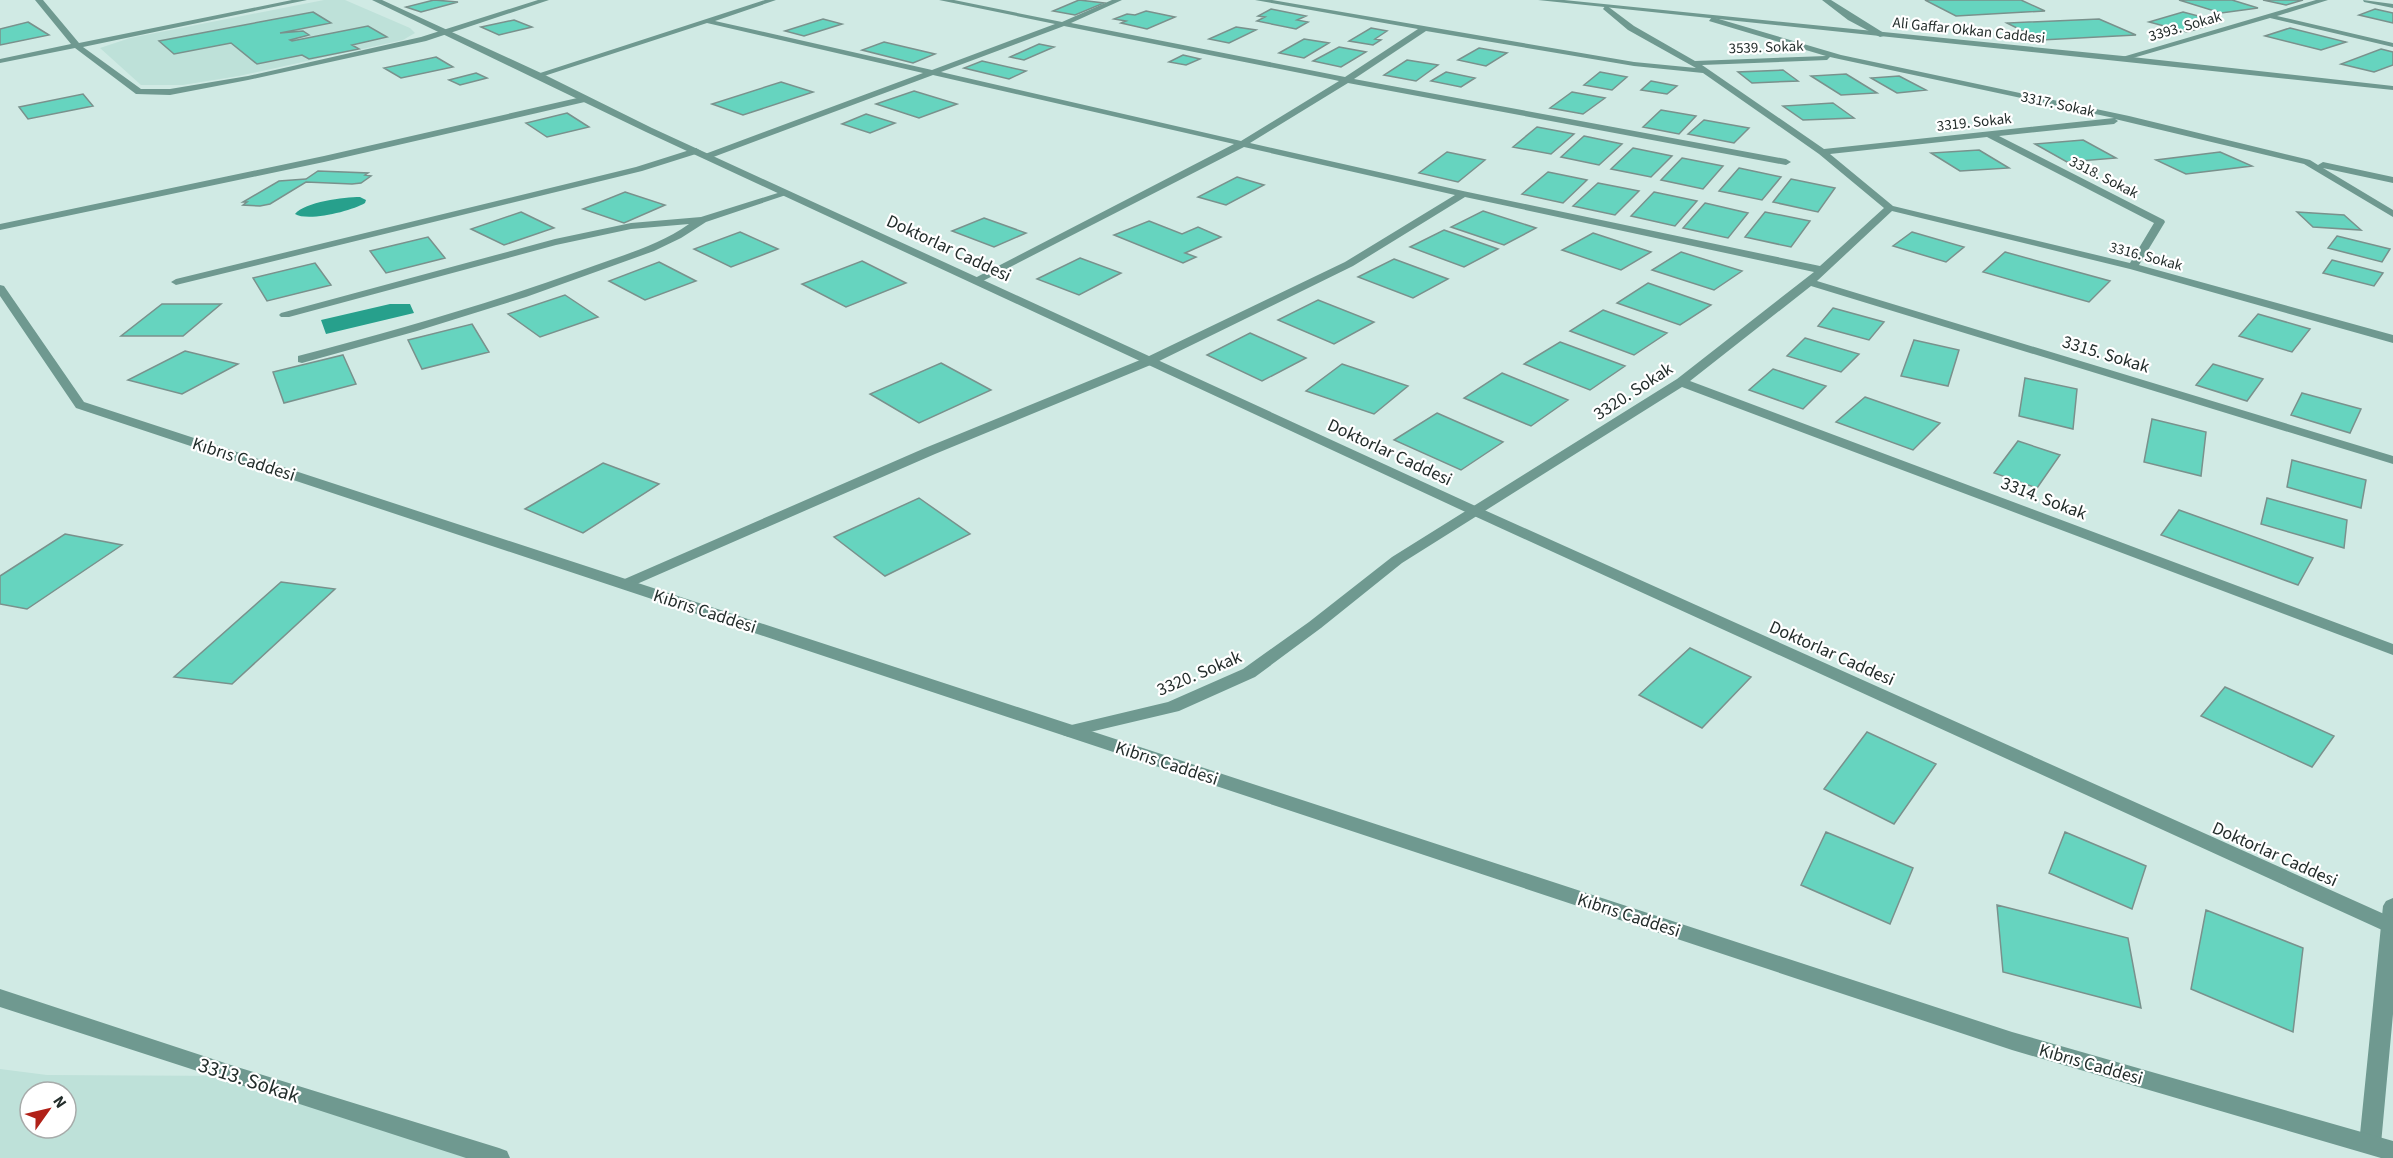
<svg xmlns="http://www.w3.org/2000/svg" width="2393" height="1158" font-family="'Source Sans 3',sans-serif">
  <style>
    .built { fill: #bee1d9; fill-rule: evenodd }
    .water { fill: #27a08c }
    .building { fill: #66d4bf; stroke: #79918c; stroke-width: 1.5 }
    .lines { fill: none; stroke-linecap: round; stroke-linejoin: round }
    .minor { fill: #6f9990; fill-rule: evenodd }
    .tertiary { fill: #6f9990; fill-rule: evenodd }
    .labels { text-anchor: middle; stroke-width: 4.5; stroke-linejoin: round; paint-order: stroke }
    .far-street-label { font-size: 15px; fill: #232d2b; stroke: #fff }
    .street-label { font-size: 18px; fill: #232d2b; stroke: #fff }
    .near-street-label { font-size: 21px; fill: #232d2b; stroke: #fff }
  </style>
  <rect width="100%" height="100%" fill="#d0eae4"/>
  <path class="built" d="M 324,0 L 345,0 L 410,28 L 415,33 L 403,40 L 239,76 L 183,85 L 141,85 L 100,48 L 130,38 Z
    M 0,1069 L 47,1075 L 237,1076 L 499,1158 L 0,1158 ZM 30,1092 L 66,1092 L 66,1128 L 30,1128 Z"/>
  <path class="water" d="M 360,197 L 366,200 L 365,203 C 352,211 308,222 295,214 C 305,202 344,197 360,197 Z
    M 390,304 L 410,304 L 414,313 L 326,334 L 321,320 Z"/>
  <path class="building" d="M 434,0 L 458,2 L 421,12 L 406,7 Z
    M 1079,0 L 1104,3 L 1075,15 L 1053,11 Z
    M 1925,0 L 2021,0 L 2045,11 L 1956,16 Z
    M 2179,0 L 2232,0 L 2258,8 L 2221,13 Z
    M 2263,0 L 2303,0 L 2286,5 Z
    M 1271,9 L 1306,16 L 1297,20 L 1308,22 L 1296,29 L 1257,21 L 1265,17 L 1258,16 Z
    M 2375,9 L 2393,13 L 2393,23 L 2359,15 Z
    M 1146,11 L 1175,17 L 1147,29 L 1121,23 L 1126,21 L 1114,19 L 1127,14 L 1135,15 Z
    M 313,12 L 331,23 L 280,33 L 303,31 L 309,35 L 290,40 L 292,41 L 368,26 L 387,37 L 352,45 L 359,49 L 309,59 L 302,55 L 257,64 L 231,43 L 174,54 L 159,41 Z
    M 2183,12 L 2221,22 L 2187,32 L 2149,22 Z
    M 823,19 L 842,24 L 804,36 L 785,31 Z
    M 2099,19 L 2136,35 L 2041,40 L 2007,23 Z
    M 514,20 L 532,27 L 499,35 L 481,27 Z
    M 28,22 L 49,35 L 0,45 L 0,29 Z
    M 1236,27 L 1256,30 L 1229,43 L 1209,39 Z
    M 1371,28 L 1387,31 L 1375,39 L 1381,40 L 1373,45 L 1349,41 Z
    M 2290,28 L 2346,42 L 2321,50 L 2265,36 Z
    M 1304,39 L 1329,43 L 1304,58 L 1279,53 Z
    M 884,42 L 935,54 L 913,63 L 862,50 Z
    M 1039,44 L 1054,47 L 1024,60 L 1010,57 Z
    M 1339,47 L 1366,52 L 1341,67 L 1313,61 Z
    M 1479,48 L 1507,53 L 1486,66 L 1458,60 Z
    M 2381,49 L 2393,52 L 2393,65 L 2374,72 L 2341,64 Z
    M 1183,55 L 1200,59 L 1186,65 L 1169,62 Z
    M 436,57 L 453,67 L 401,78 L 384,68 Z
    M 1407,60 L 1438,65 L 1416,81 L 1384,75 Z
    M 982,61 L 1026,71 L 1009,79 L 964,68 Z
    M 1783,70 L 1798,81 L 1752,83 L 1738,72 Z
    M 1446,72 L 1475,78 L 1461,87 L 1431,81 Z
    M 1600,72 L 1627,77 L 1612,90 L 1584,85 Z
    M 476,73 L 487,78 L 460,85 L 449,80 Z
    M 1846,74 L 1877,93 L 1841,95 L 1811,76 Z
    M 1899,76 L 1926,90 L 1897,93 L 1871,78 Z
    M 1651,81 L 1677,86 L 1667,94 L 1641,90 Z
    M 781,82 L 813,92 L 743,115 L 712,104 Z
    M 914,91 L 957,104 L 919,118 L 876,104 Z
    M 1572,92 L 1605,98 L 1583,114 L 1550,108 Z
    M 83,94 L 93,106 L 28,119 L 19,107 Z
    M 1833,103 L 1854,118 L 1803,120 L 1783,106 Z
    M 1661,110 L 1696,116 L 1679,134 L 1643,127 Z
    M 567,113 L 589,127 L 547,137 L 526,123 Z
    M 866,114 L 895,123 L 870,133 L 842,124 Z
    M 1704,120 L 1749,128 L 1734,143 L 1688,134 Z
    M 1537,127 L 1574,134 L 1551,154 L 1513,147 Z
    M 1584,136 L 1622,144 L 1599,165 L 1561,157 Z
    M 2083,140 L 2116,158 L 2067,162 L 2035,144 Z
    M 1633,148 L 1672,156 L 1651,177 L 1611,169 Z
    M 1979,150 L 2009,168 L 1960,171 L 1931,153 Z
    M 1447,152 L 1485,160 L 1458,182 L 1419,173 Z
    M 2220,152 L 2252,166 L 2186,174 L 2156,160 Z
    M 1682,158 L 1723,166 L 1703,189 L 1661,180 Z
    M 1739,168 L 1781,177 L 1762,200 L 1719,191 Z
    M 318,171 L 368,173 L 365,175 L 371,176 L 361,183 L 352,184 L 306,182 L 270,204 L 260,206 L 243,205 L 247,202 L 243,202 L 279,181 L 306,179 Z
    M 1548,172 L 1587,180 L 1563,203 L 1522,194 Z
    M 1237,177 L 1264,185 L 1226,205 L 1198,197 Z
    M 1791,179 L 1835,188 L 1818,212 L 1773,202 Z
    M 1598,183 L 1639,191 L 1615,215 L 1573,206 Z
    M 625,192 L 665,205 L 624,223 L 583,209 Z
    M 1654,192 L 1697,201 L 1675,226 L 1631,216 Z
    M 1705,203 L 1748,213 L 1728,238 L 1683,228 Z
    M 1483,211 L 1536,228 L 1504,245 L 1451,227 Z
    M 521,212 L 554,228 L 504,245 L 471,229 Z
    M 1765,212 L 1810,221 L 1791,247 L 1745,237 Z
    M 2297,212 L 2344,215 L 2361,230 L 2313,227 Z
    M 984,218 L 1026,233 L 994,247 L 952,231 Z
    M 1149,221 L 1182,234 L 1198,227 L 1221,237 L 1185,253 L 1196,257 L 1183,263 L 1114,235 Z
    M 1444,230 L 1498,249 L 1464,267 L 1410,247 Z
    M 740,232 L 778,249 L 731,267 L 694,249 Z
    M 1912,232 L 1964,247 L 1946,262 L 1893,246 Z
    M 1593,233 L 1651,252 L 1621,270 L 1562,250 Z
    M 2337,236 L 2390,249 L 2382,262 L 2328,248 Z
    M 428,237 L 445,258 L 386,273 L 370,251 Z
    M 1681,252 L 1742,271 L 1714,290 L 1652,270 Z
    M 2005,252 L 2110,281 L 2089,302 L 1983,272 Z
    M 1080,258 L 1121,273 L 1079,295 L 1037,279 Z
    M 1394,259 L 1448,279 L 1413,298 L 1358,277 Z
    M 2332,260 L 2383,273 L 2374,286 L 2323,273 Z
    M 862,261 L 906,283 L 846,307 L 802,284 Z
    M 659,262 L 696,281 L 645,300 L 609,281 Z
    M 315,263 L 331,285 L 267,301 L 253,278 Z
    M 1648,283 L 1711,305 L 1680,325 L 1617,303 Z
    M 565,295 L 598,317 L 540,337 L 508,314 Z
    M 1318,300 L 1374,322 L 1334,344 L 1278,320 Z
    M 162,304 L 221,304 L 183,336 L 121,336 Z
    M 1833,308 L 1884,322 L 1869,340 L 1818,326 Z
    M 1603,310 L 1667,333 L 1634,355 L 1570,331 Z
    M 2258,314 L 2310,329 L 2292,352 L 2239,336 Z
    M 472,324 L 489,352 L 422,369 L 408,340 Z
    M 1250,333 L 1306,358 L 1262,381 L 1207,355 Z
    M 1805,338 L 1859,354 L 1841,372 L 1787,356 Z
    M 1914,340 L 1959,350 L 1948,386 L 1901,376 Z
    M 1560,342 L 1625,366 L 1590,390 L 1524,364 Z
    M 185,351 L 238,364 L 182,394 L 128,380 Z
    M 343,355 L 356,384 L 284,403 L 273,372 Z
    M 941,363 L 991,390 L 919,423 L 870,394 Z
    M 1342,364 L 1408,386 L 1374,414 L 1306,391 Z
    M 2213,364 L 2263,379 L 2247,401 L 2196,385 Z
    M 1773,369 L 1826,386 L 1803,409 L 1749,390 Z
    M 1502,373 L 1568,400 L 1531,426 L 1464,398 Z
    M 2025,378 L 2077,389 L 2073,429 L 2019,416 Z
    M 2302,393 L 2361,409 L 2350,433 L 2291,415 Z
    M 1865,397 L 1940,423 L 1913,450 L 1836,422 Z
    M 1437,413 L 1503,442 L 1461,470 L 1394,440 Z
    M 2152,419 L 2206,432 L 2201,476 L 2144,462 Z
    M 2018,441 L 2060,455 L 2037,488 L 1994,473 Z
    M 2292,460 L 2366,480 L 2361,508 L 2287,487 Z
    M 603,463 L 659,484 L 583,533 L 525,509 Z
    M 919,498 L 970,534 L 885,576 L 834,537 Z
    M 2267,498 L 2347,520 L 2344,548 L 2261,524 Z
    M 2179,510 L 2313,558 L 2298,585 L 2161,535 Z
    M 65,534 L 122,545 L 27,609 L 0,604 L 0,576 Z
    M 281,582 L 335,589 L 232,684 L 174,677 Z
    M 1690,648 L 1751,677 L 1702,728 L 1639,695 Z
    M 2225,687 L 2334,736 L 2312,767 L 2201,716 Z
    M 1867,732 L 1936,764 L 1894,824 L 1824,789 Z
    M 1826,832 L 1913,868 L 1890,924 L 1801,885 Z
    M 2065,832 L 2146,866 L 2132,909 L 2049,873 Z
    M 1997,905 L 2128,938 L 2141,1008 L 2003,972 Z
    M 2206,910 L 2303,948 L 2293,1032 L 2191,989 Z"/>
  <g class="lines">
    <path class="minor" d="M 35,0 L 43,0 L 79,43 L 292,0 L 307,0 L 83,47 L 141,89 L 170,89 L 248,76 L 421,37 L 538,0 L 549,0 L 426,41 L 248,80 L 170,95 L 136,94 L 75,48 L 0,63 L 0,59 L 71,44 Z
      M 765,0 L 776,0 L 715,21 L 932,70 L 1055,24 L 939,0 L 954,0 L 1062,22 L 1112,0 L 1122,0 L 1071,23 L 1345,77 L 1418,29 L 1255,0 L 1272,0 L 1634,62 L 1696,68 L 1628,30 L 1603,9 L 1606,5 L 1634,26 L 1695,61 L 1826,56 L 1709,21 L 1712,17 L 1841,55 L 2129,116 L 2310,160 L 2318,165 L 2323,162 L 2393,177 L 2393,183 L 2323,168 L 2393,210 L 2393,217 L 2304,164 L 2115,119 L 2118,121 L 2114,124 L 1999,136 L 2164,220 L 2165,222 L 2139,265 L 2393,335 L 2393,343 L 2130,269 L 1892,211 L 1817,281 L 2393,456 L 2393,464 L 1811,286 L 1690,381 L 2393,644 L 2393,655 L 1682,387 L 1402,563 L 1321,628 L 1255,677 L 1179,711 L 1069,737 L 1063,735 L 1060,731 L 1063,727 L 1168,702 L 1243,669 L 1309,622 L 1392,557 L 1677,379 L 1814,272 L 1465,197 L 1353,266 L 1153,364 L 935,454 L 630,587 L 620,587 L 617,584 L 620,581 L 925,448 L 1145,358 L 1345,262 L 1455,195 L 1244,147 L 977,284 L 973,283 L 973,279 L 1234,144 L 933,75 L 708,159 L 703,156 L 705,154 L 923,73 L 707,23 L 541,77 L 534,75 ZM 1064,26 L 1330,79 L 1339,81 L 1241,141 L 941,72 ZM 1426,31 L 1634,66 L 1703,73 L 1819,154 L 1884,208 L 1820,266 L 1463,191 L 1250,143 L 1348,83 L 1786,165 L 1791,162 L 1786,159 L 1354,79 ZM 1830,57 L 1839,59 L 2114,118 L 1824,149 L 1702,65 L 1827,60 ZM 1987,137 L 2154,223 L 2130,263 L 1893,206 L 1830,154 Z
      M 1822,0 L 1831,0 L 1887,35 L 1880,37 L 1848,20 Z
      M 2316,0 L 2328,0 L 2277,16 L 2393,43 L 2393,47 L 2270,18 L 2126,60 L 2119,58 Z
      M 2363,0 L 2393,4 L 2393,8 L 2364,2 Z
      M 586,96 L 590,99 L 589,101 L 324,162 L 0,230 L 0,224 L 324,156 Z
      M 696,148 L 701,151 L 699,153 L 642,171 L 176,285 L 171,282 L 176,279 L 636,167 Z
      M 784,191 L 792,193 L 706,222 L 681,238 L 654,251 L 526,297 L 417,331 L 302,363 L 298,362 L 298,356 C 395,331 491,303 585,269 C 620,256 658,246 689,224 L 631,229 L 556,245 L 289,317 L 281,317 L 279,315 L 281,313 L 555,239 L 631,223 L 701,217 Z
      M 2393,898 L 2393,1014 L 2381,1144 L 2378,1151 L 2370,1154 L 2362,1151 L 2359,1144 L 2383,906 L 2386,901 Z
      M 0,989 L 237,1067 L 499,1148 L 507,1151 L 510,1158 L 466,1158 L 0,1007 Z"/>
    <path class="tertiary" d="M 372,0 L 382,0 L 541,73 L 652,128 L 1482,509 L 2393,918 L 2393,935 L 1472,515 L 646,132 Z
      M 1538,0 L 1564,0 L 2123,56 L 2393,86 L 2393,90 Z
      M 0,285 L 4,286 L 84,402 L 2012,1032 L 2393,1141 L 2393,1158 L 2381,1158 L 2012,1050 L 76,408 L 0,296 Z"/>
  </g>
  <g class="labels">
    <g class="far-street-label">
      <text transform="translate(2185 26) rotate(-16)" y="5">3393. Sokak</text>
      <text transform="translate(1969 30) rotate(6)" y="5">Ali Gaffar Okkan Caddesi</text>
      <text transform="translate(1766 47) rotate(-2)" y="5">3539. Sokak</text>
      <text transform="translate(2058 104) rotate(12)" y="5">3317. Sokak</text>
      <text transform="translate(1974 122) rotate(-6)" y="5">3319. Sokak</text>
      <text transform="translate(2104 177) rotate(27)" y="5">3318. Sokak</text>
      <text transform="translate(2146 256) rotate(15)" y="5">3316. Sokak</text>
    </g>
    <g class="street-label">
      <text transform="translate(949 248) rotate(25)" y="6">Doktorlar Caddesi</text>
      <text transform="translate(2106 354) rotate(17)" y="6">3315. Sokak</text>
      <text transform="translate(1633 391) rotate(-33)" y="6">3320. Sokak</text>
      <text transform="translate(1390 452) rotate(25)" y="6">Doktorlar Caddesi</text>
      <text transform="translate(244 459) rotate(18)" y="6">Kıbrıs Caddesi</text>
      <text transform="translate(2044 498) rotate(21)" y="6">3314. Sokak</text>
      <text transform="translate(705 611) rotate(18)" y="6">Kıbrıs Caddesi</text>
      <text transform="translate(1832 653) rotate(24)" y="6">Doktorlar Caddesi</text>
      <text transform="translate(1199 673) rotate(-23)" y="6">3320. Sokak</text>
      <text transform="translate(1167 763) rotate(18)" y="6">Kıbrıs Caddesi</text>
      <text transform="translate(2275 854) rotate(24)" y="6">Doktorlar Caddesi</text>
      <text transform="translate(1629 915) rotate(18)" y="6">Kıbrıs Caddesi</text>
      <text transform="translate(2091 1064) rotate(16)" y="6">Kıbrıs Caddesi</text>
    </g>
    <g class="near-street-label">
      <text transform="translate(249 1080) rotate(18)" y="7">3313. Sokak</text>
    </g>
  </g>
  <g transform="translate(48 1110) rotate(56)"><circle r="28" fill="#ffffff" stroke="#a7abaa" stroke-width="1.5"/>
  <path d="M0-4.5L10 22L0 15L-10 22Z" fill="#b12118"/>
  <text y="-9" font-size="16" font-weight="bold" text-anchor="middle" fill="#232d2b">N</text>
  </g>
</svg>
